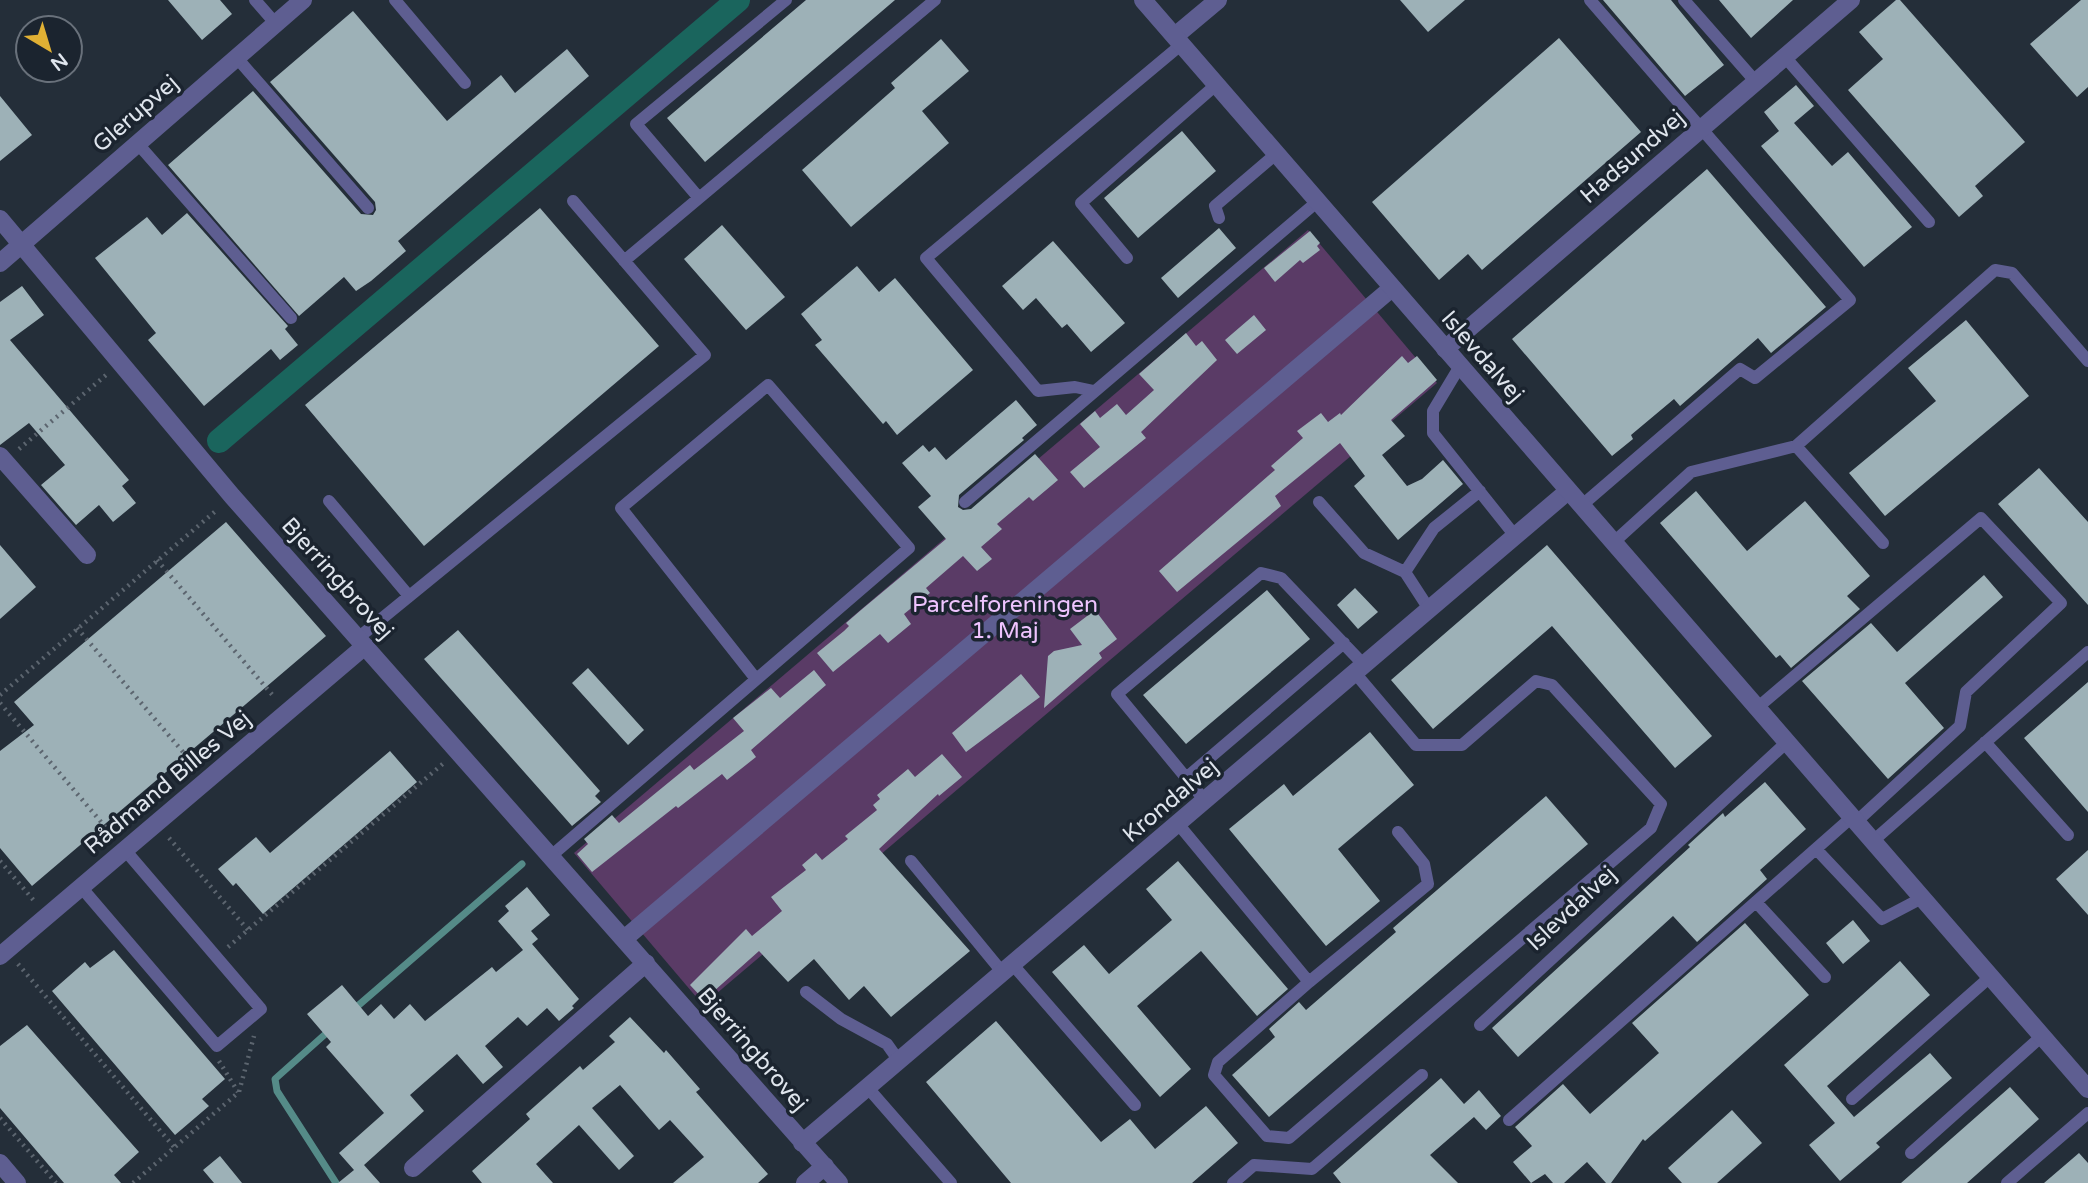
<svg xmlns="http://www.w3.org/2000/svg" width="2088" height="1183" font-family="'Varela Round',sans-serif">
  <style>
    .green { fill: #5a3b66 }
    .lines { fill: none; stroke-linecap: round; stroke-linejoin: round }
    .stream { stroke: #558b88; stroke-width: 7 }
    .canal { stroke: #1a655d; stroke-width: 24 }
    .building { fill: #9db1b7 }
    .path { stroke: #5c656f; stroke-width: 4.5; stroke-dasharray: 2 5; stroke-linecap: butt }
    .service { stroke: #5e5e91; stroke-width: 12 }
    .minor { stroke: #5e5e91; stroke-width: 18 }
    .tertiary { stroke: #5e5e91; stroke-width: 18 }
    .labels { text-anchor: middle; stroke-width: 7; stroke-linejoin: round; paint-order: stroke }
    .street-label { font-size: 23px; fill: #dfe5ed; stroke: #1b242f }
    .park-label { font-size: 23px; fill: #eec4fe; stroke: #1b242f }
  </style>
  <rect width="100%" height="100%" fill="#242e39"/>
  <path class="green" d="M 1308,230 L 1437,383 L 703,1005 L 574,853 Z"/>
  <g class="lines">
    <path class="stream" d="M 353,1010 L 522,864
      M 331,1029 L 275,1079 L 277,1091 L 336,1183"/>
    <path class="canal" d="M 219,441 L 738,0"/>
  </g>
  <path class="building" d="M 168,0 L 220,0 L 232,14 L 202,40 Z
    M 806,0 L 895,0 L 705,162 L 667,118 Z
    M 1400,0 L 1465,0 L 1428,32 Z
    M 1603,0 L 1671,0 L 1724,65 L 1685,96 Z
    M 1719,0 L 1793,0 L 1751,38 Z
    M 1896,0 L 1900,0 L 2025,142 L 1975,186 L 1983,196 L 1959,217 L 1848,90 L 1883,59 L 1859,32 Z
    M 2081,0 L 2088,0 L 2088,87 L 2077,97 L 2030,44 Z
    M 353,11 L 447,121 L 501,75 L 515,93 L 567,49 L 589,76 L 398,241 L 406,251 L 371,281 L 356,291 L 344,277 L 299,316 L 168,165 L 253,91 L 361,214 L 373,215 L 376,210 L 375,202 L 270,82 Z
    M 1559,38 L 1641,132 L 1482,270 L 1468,254 L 1439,280 L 1372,202 Z
    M 941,39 L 969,71 L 922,111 L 949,143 L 851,227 L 802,170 L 895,88 L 891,83 Z
    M 1796,85 L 1814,106 L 1794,123 L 1832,166 L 1848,152 L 1912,227 L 1864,267 L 1761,146 L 1779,131 L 1764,112 Z
    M 0,96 L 32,135 L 0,161 Z
    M 1182,131 L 1216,171 L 1138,238 L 1104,198 Z
    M 1707,169 L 1826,307 L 1771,353 L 1758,338 L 1680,406 L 1674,399 L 1631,435 L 1633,439 L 1612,456 L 1512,339 Z
    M 540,208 L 659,346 L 424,546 L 305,405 Z
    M 187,213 L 288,326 L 285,329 L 298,345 L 280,360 L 271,349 L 204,406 L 148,340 L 156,333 L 95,258 L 147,217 L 162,235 Z
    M 722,225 L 785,297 L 746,330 L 684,259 Z
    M 1219,228 L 1236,248 L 1178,298 L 1161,278 Z
    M 1310,231 L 1320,243 L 1317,246 L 1320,250 L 1303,263 L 1300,260 L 1275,282 L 1264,268 Z
    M 1053,241 L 1125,323 L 1091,352 L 1067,324 L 1062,328 L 1036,298 L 1023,310 L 1002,286 Z
    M 857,266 L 879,292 L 895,278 L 973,370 L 897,435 L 886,421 L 883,424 L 815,345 L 822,340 L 801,314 Z
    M 22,286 L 44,315 L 10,340 L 129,480 L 122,486 L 136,503 L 113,522 L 99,505 L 76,525 L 41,485 L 65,465 L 29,423 L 0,445 L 0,302 Z
    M 1254,315 L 1266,330 L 1237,354 L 1225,340 Z
    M 1966,320 L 2029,396 L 1885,516 L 1849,473 L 1936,401 L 1908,368 Z
    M 1186,333 L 1196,346 L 1202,341 L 1217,360 L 1141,432 L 1146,438 L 1084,488 L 1070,472 L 1100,447 L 1080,424 L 1095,411 L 1100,418 L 1117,404 L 1126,415 L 1154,390 L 1139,374 Z
    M 1402,356 L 1408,363 L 1417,356 L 1437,380 L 1391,420 L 1405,436 L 1382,455 L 1407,486 L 1422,479 L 1443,460 L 1463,484 L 1398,540 L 1354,486 L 1365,476 L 1340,443 L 1275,496 L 1281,506 L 1177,592 L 1159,571 L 1275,470 L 1271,466 L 1303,438 L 1297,431 L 1321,413 L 1328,422 L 1340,413 L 1341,415 Z
    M 1016,400 L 1037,425 L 1022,438 L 1024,440 L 959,495 L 958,507 L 963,510 L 971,509 L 1035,454 L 1058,480 L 1033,501 L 1029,497 L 997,524 L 1002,529 L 981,547 L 992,559 L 977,571 L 963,556 L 926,588 L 930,593 L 904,614 L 911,624 L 888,643 L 880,634 L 833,672 L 817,653 L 844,631 L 849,626 L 846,623 L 861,610 L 946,539 L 918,507 L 931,496 L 902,463 L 923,445 L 929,452 L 935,447 L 946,460 Z
    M 2039,468 L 2088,522 L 2088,605 L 1998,504 Z
    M 1696,491 L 1747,551 L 1805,501 L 1870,576 L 1847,596 L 1860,609 L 1791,668 L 1780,655 L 1776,658 L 1660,523 Z
    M 226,522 L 326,636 L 32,886 L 0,848 L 0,751 L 34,725 L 14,702 Z
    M 0,545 L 36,587 L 0,619 Z
    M 1547,545 L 1712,736 L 1675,768 L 1552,626 L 1433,729 L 1391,680 Z
    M 1984,575 L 2003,597 L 1905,683 L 1944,728 L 1888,779 L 1802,681 L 1871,623 L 1897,652 Z
    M 1355,588 L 1378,612 L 1358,629 L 1337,605 Z
    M 1267,590 L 1310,639 L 1186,744 L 1143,695 Z
    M 1095,610 L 1117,639 L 1099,653 L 1102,658 L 1044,708 L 1048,656 L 1054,651 L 1082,645 L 1070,629 Z
    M 458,630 L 600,791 L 595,796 L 601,802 L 572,826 L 424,659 Z
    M 588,668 L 644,730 L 628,745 L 572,683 Z
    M 814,670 L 826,685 L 751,750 L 756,757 L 727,780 L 722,774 L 678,808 L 676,806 L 592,872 L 577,854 L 588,844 L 584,839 L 612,815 L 619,823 L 690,765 L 694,770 L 744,731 L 733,718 L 771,688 L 780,698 Z
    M 1021,674 L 1040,697 L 966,752 L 952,733 Z
    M 2088,682 L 2088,812 L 2024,738 Z
    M 1370,732 L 1414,785 L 1338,849 L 1380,901 L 1326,946 L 1229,829 L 1284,784 L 1293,796 Z
    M 390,751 L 417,782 L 263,914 L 236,883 L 233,886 L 218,869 L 256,837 L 270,853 Z
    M 942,754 L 962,777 L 939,796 L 938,794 L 879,849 L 970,951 L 891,1017 L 864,986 L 849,1000 L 814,959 L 788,982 L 759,951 L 704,1000 L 690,985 L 746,929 L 752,936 L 782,911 L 771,897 L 806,870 L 802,865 L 816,853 L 822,860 L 848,839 L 845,836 L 877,810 L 873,805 L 880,799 L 877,795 L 908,769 L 915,777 Z
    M 1765,782 L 1806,829 L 1760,870 L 1767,879 L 1697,942 L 1673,916 L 1518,1057 L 1492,1028 L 1690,847 L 1688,845 L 1723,813 L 1725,817 Z
    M 1546,796 L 1588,844 L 1269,1117 L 1232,1075 L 1275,1037 L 1269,1029 L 1299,1002 L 1306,1010 L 1396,932 L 1393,928 Z
    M 2088,850 L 2088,915 L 2056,879 Z
    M 1178,861 L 1288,989 L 1257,1016 L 1201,951 L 1137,1006 L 1191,1069 L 1160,1097 L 1052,972 L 1084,945 L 1109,974 L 1172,920 L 1146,889 Z
    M 527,887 L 550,915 L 531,931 L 538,939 L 532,944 L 579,999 L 572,1006 L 574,1008 L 559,1021 L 547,1008 L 527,1026 L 518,1017 L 485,1046 L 503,1067 L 483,1084 L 457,1054 L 410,1095 L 424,1111 L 364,1165 L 380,1183 L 338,1183 L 354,1170 L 339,1153 L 384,1113 L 326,1047 L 331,1042 L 307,1014 L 342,985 L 368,1016 L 381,1004 L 394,1019 L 410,1004 L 425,1021 L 492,967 L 496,972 L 523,950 L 498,921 L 509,911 L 505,906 Z
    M 1853,920 L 1870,941 L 1843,964 L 1826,943 Z
    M 1745,923 L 1809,995 L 1645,1141 L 1643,1139 L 1611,1183 L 1606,1183 L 1587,1162 L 1564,1183 L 1553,1183 L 1545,1174 L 1531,1183 L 1513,1162 L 1532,1146 L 1515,1127 L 1563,1084 L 1590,1114 L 1659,1053 L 1632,1023 Z
    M 114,950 L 225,1079 L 202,1099 L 209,1106 L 175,1135 L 52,991 L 85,962 L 90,968 Z
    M 1900,961 L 1930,995 L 1827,1086 L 1854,1117 L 1930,1053 L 1952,1078 L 1876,1143 L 1880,1147 L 1840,1181 L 1809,1145 L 1835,1123 L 1784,1065 Z
    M 630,1017 L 664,1053 L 666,1050 L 700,1089 L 696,1092 L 768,1174 L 758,1183 L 673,1183 L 704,1157 L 670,1120 L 659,1130 L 620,1085 L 592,1108 L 634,1156 L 619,1170 L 579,1125 L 536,1164 L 553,1183 L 482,1183 L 472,1171 L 530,1119 L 526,1114 L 580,1066 L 583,1070 L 615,1042 L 609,1036 Z
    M 996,1021 L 1101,1142 L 1130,1119 L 1155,1149 L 1206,1106 L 1238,1143 L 1192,1183 L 1011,1183 L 926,1082 Z
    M 27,1025 L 139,1152 L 114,1175 L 121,1183 L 64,1183 L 0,1108 L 0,1046 Z
    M 1441,1078 L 1464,1104 L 1479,1090 L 1501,1116 L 1486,1130 L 1474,1117 L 1430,1155 L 1458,1183 L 1341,1183 L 1333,1173 Z
    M 2010,1087 L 2039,1119 L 1967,1183 L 1901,1183 Z
    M 1732,1110 L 1762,1143 L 1717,1183 L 1682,1183 L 1668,1168 Z
    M 2079,1153 L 2088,1163 L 2088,1183 L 2044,1183 Z
    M 220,1156 L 242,1183 L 214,1183 L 203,1170 Z"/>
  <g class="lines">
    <path class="path" d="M 19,449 L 106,375
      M 157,560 L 275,698
      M 77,628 L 195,766
      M 0,695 L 218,509
      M 0,703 L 113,836
      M 169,838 L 248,930
      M 0,861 L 36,903
      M 228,947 L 445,762
      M 18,964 L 174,1147
      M 219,1061 L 238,1092
      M 0,1118 L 56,1183
      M 133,1183 L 239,1092 L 254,1036"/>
    <path class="service" d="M 255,0 L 276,24
      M 395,0 L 465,83
      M 1684,0 L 1756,82
      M 1785,57 L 1929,222
      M 237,58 L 368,208
      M 138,144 L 291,318
      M 699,198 L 636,124 L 786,0
      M 1219,218 L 1215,206 L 1277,153
      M 1127,258 L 1081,203 L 1217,84
      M 624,261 L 935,0
      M 1460,366 L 1433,411 L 1433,433 L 1516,537
      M 1094,391 L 1075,387 L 1038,391 L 926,258 L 1182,44
      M 1796,446 L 1995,270 L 2012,273 L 2088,361
      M 329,501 L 409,596
      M 965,502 L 1318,201
      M 1319,502 L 1364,553 L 1405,572
      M 1581,506 L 1740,369 L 1755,378 L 1850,300 L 1590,0
      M 1614,542 L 1691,472 L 1796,446 L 1883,543
      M 1429,609 L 1405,572 L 1434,528 L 1480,491
      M 358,638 L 705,355 L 573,201
      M 1757,708 L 1981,518 L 2061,603 L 1966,692 L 1960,726 L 1856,822
      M 1985,742 L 2068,835
      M 1186,778 L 1344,643
      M 1206,802 L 1117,694 L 1261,573 L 1281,578 L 1364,665
      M 1179,825 L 1309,982 L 1218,1062 L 1214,1075 L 1267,1136 L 1289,1138 L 1651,828 L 1661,804 L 1552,685 L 1536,681 L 1462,745 L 1416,745 L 1355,673
      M 1873,841 L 2088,652
      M 1816,849 L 1882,919 L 1922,898
      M 551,856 L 909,548 L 768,385 L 621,508 L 756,679
      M 911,861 L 1003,973
      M 81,887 L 217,1046 L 261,1009 L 125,850
      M 1756,902 L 1825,977
      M 1013,965 L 1135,1105
      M 1309,982 L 1428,884 L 1424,864 L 1398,832
      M 806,992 L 841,1019 L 887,1044 L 899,1061
      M 1480,1025 L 1787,742
      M 868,1088 L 951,1183
      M 1852,1099 L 1990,977
      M 1509,1120 L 1852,817
      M 1911,1153 L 2042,1036
      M 1233,1183 L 1254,1165 L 1312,1169 L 1422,1075
      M 2007,1183 L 2088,1113"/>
    <path class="minor" d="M 1175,36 L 1218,0
      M 0,219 L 232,496 L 839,1183
      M 0,263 L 303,0
      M 1445,349 L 1851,0
      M 0,456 L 87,555
      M 624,939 L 1392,288
      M 0,956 L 365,646
      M 802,1143 L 1568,491
      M 0,1163 L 17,1183
      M 413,1168 L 646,963
      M 805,1183 L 825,1166"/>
    <path class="tertiary" d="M 1143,0 L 2088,1089"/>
  </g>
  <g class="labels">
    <g class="street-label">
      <text transform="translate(135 113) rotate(-41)" y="8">Glerupvej</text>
      <text transform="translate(1632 156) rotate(-41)" y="8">Hadsundvej</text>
      <text transform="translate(1483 356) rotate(49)" y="8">Islevdalvej</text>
      <text transform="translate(338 578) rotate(48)" y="8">Bjerringbrovej</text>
      <text transform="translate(167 782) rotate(-40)" y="8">Rådmand Billes Vej</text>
      <text transform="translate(1170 800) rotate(-40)" y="8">Krondalvej</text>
      <text transform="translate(1571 908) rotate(-43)" y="8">Islevdalvej</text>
      <text transform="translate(753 1049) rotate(49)" y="8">Bjerringbrovej</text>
    </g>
    <g class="park-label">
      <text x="1005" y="612">Parcelforeningen<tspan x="1005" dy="26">1. Maj</tspan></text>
    </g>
  </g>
  <g transform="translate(49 49) rotate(142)"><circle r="33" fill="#1b242f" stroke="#69717b" stroke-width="2"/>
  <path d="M0-5L12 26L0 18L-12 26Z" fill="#e0b034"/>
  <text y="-10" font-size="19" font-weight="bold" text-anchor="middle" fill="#dfe5ed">N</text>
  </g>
</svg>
